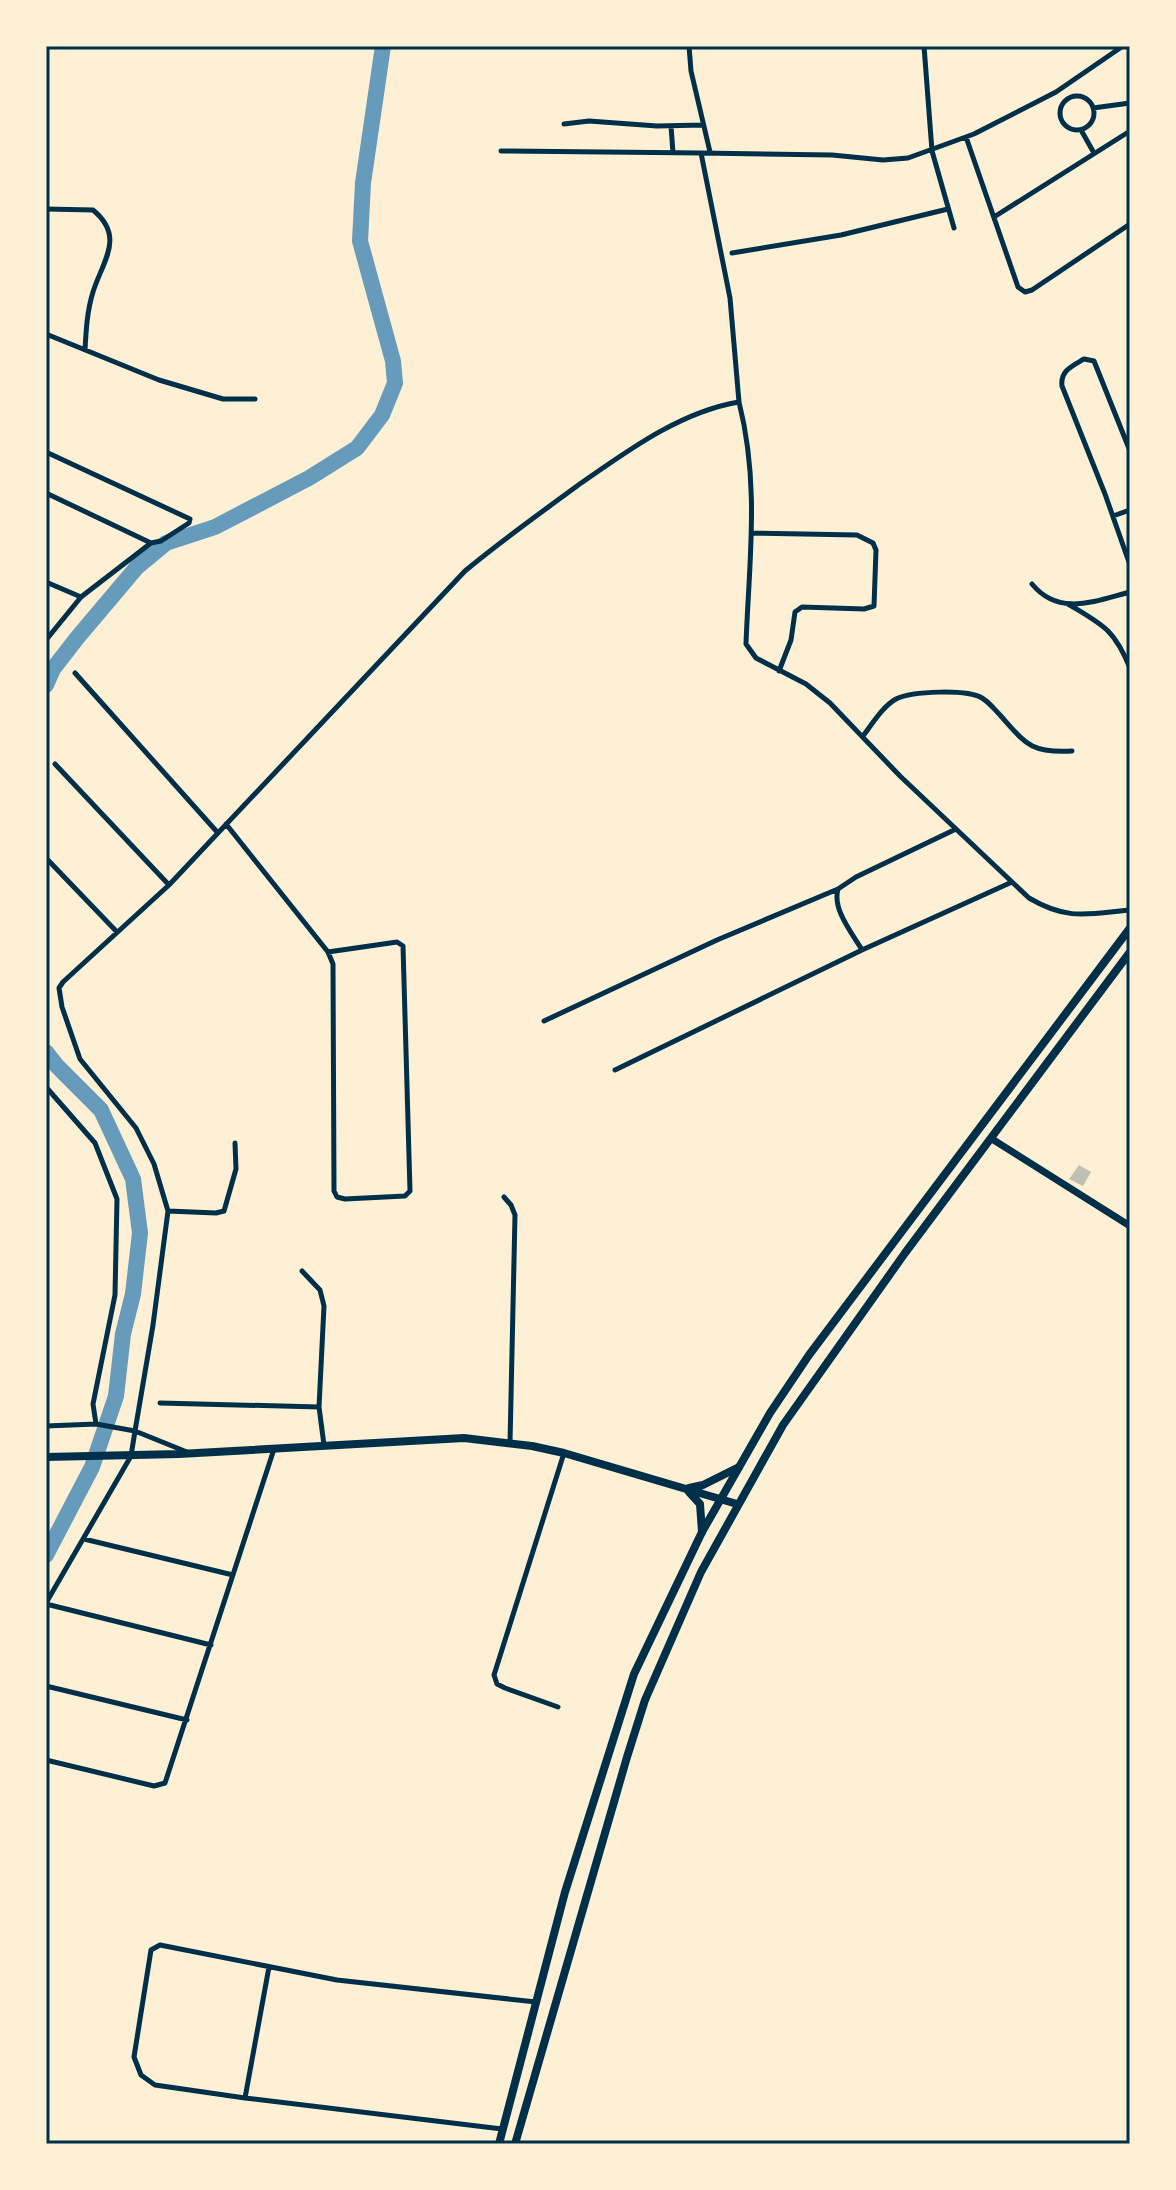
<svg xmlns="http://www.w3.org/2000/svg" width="1176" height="2190" font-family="Arial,sans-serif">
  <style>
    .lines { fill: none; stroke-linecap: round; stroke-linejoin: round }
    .river { stroke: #669bbc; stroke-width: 16 }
    .building { fill: #bec0b2 }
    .minor { stroke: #003049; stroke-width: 5 }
    .secondary { stroke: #003049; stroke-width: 7 }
    .primary { stroke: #003049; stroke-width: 8 }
    .trunk { stroke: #003049; stroke-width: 8 }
    .neatline { fill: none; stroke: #003049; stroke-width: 3 }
  </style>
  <rect width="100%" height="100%" fill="#fdf0d5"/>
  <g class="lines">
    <path class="river" d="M 46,685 L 53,669 L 77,638 L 137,567 L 166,543 L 215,527 L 309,478 L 357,448 L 382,415 L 395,383 L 393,361 L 360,241 L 363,183 L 383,46
      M 46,1052 L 57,1066 L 101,1110 L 133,1179 L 140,1233 L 133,1294 L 123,1334 L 116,1396 L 92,1467 L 46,1555"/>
  </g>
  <path class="building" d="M 1079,1165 L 1091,1172 L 1083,1186 L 1069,1179 Z"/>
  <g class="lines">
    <path class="minor" d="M 689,46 L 691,71 L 710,152
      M 924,46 L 932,151 L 954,228
      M1060 113a17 17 0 1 1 34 0a17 17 0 1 1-34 0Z
      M 1093,108 L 1130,103
      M 564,124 L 589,121 L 657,126 L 703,125
      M 671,126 L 673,153
      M 1081,130 L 1094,153
      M 966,137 L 1018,287 L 1025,292 L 1032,290 L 1130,224
      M 501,151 L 701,153
      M 46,209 L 93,210 C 126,237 102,262 93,292 C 87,311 86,331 85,350
      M 994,217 L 1130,131
      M 732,253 L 841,235 L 948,209
      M 46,334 L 159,380 L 223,399 L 255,399
      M 739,402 C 760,485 749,561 746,644 L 756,658 L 806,684 L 830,703 L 900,776 L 1029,898 C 1068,921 1088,914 1130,910
      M 1130,451 L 1094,361 L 1084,359 C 1072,366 1060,371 1062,386 L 1105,494 L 1130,565
      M 46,452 L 190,519 L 189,523 L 161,541 L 151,543
      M 46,493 L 151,543 L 81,597 L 46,640
      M 1113,516 L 1130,510
      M 752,533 L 857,535 L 873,543 L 876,550 L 874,606 L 864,609 L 802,607 L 795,612 L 791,640 L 779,671
      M 46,582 L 81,597
      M 1032,584 C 1059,617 1095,601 1130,592
      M 1068,604 C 1103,625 1114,629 1130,668
      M 75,673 L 218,833
      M 863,736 C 872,724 883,706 896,699 C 912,691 967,689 982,698 C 989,702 994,709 1000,715 C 1026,744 1030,753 1072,751
      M 55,764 L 169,885
      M 226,824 L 328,952 L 333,964 L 334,1191 L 337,1197 L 345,1199 L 405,1196 L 410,1191 L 403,946 L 397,942 L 328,952
      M 46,858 L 117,932
      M 862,950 C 852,933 832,909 838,889 L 856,877 L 956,829
      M 544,1021 L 717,940 L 838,889
      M 615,1070 L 862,950 L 1012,882
      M 46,1087 L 95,1143 L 117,1199 L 115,1295 L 93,1404 L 96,1424 L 135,1431 L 131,1456 L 46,1603
      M 504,1197 L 511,1205 L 515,1215 L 510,1443
      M 168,1211 L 216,1213 L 224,1211 L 236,1169 L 235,1143
      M 302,1271 L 320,1290 L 324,1306 L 319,1407 L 324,1445
      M 160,1403 L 319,1407
      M 46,1426 L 96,1424
      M 187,1452 L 135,1431 L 153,1325 L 168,1211 L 154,1164 L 136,1128 L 80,1059 L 62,1007 L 59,988 L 63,982 L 169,885 L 465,571 C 501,541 539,514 577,486 C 626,452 679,412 739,402 L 730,298 L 701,153 L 832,155 L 883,160 L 908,158 L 974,134 L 1056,92 L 1123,46
      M 84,1539 L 233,1575
      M 46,1604 L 211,1645
      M 46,1686 L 187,1720
      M 558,1707 L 505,1688 L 497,1684 L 494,1675 L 564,1453
      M 46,1760 L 154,1786 L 165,1783 L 274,1449
      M 245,2098 L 269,1967
      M 502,2129 L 245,2098 L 155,2085 L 141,2075 L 134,2057 L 151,1950 L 160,1945 L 337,1980 L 536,2002"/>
    <path class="secondary" d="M 992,1139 L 1130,1226"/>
    <path class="primary" d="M 46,1457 L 179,1454 L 464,1438 L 532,1446 L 564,1453 L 737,1504
      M 689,1488 L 703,1485 L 739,1467
      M 689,1492 L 700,1504 L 702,1532"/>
    <path class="trunk" d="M 499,2144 L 565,1892 L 634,1674 L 702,1532 L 770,1413 L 809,1355 L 1130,928
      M 515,2144 L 627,1757 L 645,1700 L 701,1572 L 783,1425 L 905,1253 L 1130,952"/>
  </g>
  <rect width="1176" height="2190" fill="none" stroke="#fdf0d5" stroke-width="96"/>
  <rect x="48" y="48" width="1080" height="2094" class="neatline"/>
</svg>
